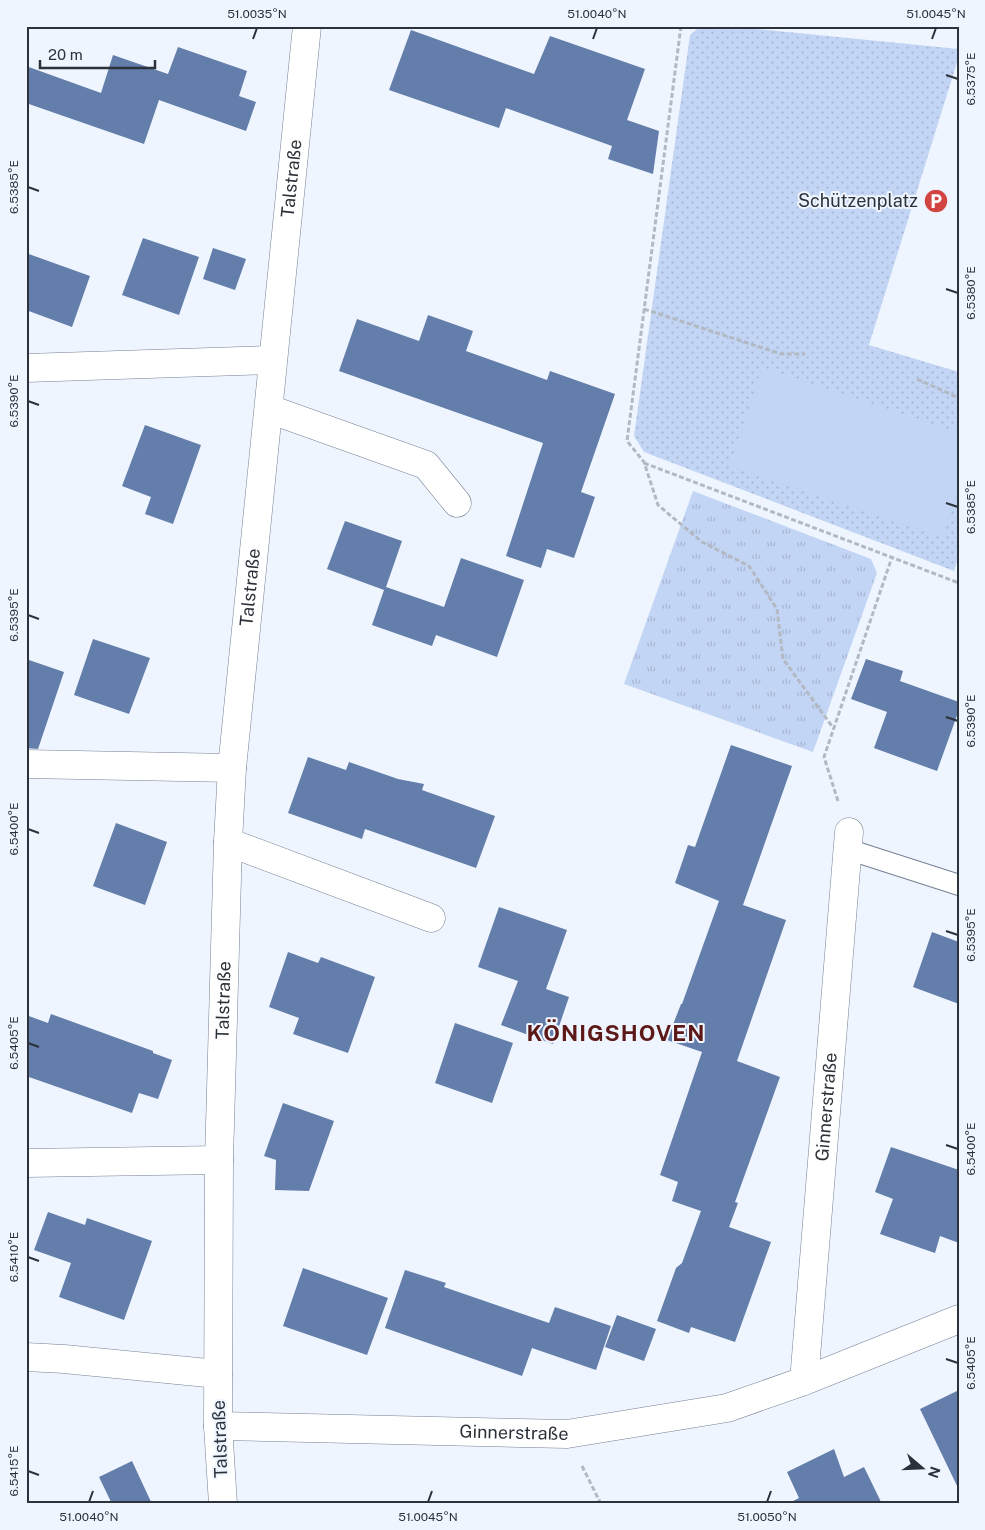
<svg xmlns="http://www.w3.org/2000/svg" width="985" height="1530" font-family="'Public Sans',sans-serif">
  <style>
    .grass { fill: url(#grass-dots) }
    .park { fill: url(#park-tufts) }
    .pitch { fill: #c2d5f5 }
    .building { fill: #637eab }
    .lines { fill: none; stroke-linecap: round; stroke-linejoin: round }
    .lane-casing { stroke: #758194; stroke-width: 22 }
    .street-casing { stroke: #758194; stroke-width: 29 }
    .path { stroke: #b3b9c2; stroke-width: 3; stroke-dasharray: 5 2.5; stroke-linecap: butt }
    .lane { stroke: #fff; stroke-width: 20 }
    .street { stroke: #fff; stroke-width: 28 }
    .ticks { fill: none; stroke: #2c323a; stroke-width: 2 }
    .labels { text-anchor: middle; stroke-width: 4; stroke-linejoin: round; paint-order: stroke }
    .street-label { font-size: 18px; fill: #2c323a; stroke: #eff5fe }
    .poi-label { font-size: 18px; fill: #2c323a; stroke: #eff5fe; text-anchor: end }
    .district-label { font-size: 22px; font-weight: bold; letter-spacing: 1px; fill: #5d1818; stroke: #eff5fe }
    .neatline { fill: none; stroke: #2c323a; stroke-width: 2 }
    .ticks-label { font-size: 12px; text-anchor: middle; fill: #2c323a }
  </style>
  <defs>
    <pattern id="grass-dots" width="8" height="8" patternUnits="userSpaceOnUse" patternTransform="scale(1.25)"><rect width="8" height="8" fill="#c2d5f5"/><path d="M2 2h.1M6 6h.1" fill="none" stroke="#a7b7d3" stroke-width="1.8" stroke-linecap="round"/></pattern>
    <pattern id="park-tufts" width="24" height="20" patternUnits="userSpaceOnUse" patternTransform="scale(1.25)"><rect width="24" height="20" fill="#c2d5f5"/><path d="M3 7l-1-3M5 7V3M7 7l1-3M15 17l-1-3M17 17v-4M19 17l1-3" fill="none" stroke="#a7b7d3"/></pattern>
  </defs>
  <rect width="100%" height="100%" fill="#eff5fe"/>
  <path class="grass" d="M 701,26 L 727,26 L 959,49 L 959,56 L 869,345 L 959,372 L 959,556 L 954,571 L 644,452 L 634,436 L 690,35 Z"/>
  <path class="park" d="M 693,491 L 871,559 L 877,573 L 813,752 L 624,684 Z"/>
  <path class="pitch" d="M 763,368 L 959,433 L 959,487 L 942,537 L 730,466 Z"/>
  <path class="building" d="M 411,30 L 534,74 L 550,36 L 645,69 L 627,120 L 659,131 L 653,174 L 608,159 L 612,146 L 506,108 L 499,128 L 389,90 Z
    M 178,47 L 247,71 L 239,96 L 256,102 L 246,131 L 159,100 L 144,144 L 26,103 L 26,66 L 101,93 L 113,55 L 168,74 Z
    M 143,238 L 199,257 L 179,315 L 122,295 Z
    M 213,248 L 246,259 L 235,290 L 203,279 Z
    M 26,253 L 90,276 L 72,327 L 26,310 Z
    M 428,315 L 473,331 L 466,351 L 547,380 L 550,371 L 615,394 L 581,492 L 595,497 L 574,558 L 547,549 L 541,568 L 506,556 L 543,443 L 339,371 L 357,319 L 419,341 Z
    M 145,425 L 201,445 L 173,524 L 145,514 L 151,497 L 122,486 Z
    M 345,521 L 402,541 L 386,587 L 444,607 L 461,558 L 524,580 L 497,657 L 436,635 L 432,646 L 372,625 L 384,590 L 327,569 Z
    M 93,639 L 150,658 L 129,714 L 74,695 Z
    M 26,659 L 64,672 L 38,749 L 26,748 Z
    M 866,659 L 903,671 L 900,681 L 959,702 L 959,710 L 937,771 L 874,748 L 887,712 L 851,699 Z
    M 731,745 L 792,766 L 743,905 L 786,920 L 737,1061 L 780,1077 L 735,1202 L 738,1203 L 729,1227 L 771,1242 L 735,1342 L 691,1327 L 689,1333 L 657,1321 L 676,1268 L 682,1263 L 701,1211 L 672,1201 L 678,1182 L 660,1175 L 702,1052 L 667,1040 L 681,1004 L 682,1004 L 719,901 L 675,883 L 688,845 L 695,847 Z
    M 308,757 L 346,770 L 349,762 L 398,779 L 424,784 L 422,790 L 495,816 L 476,868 L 365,829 L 362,839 L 288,813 Z
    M 116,823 L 167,842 L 145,905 L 93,886 Z
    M 499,907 L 567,930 L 546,989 L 569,997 L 553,1044 L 501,1025 L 518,981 L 478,967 Z
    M 932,932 L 959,942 L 959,1004 L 913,987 Z
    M 288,952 L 318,963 L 321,957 L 375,977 L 348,1053 L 293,1034 L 299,1018 L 269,1007 Z
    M 51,1014 L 153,1051 L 153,1053 L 172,1060 L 158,1099 L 139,1093 L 132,1113 L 26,1076 L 26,1015 L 48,1023 Z
    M 455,1023 L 513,1043 L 492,1103 L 435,1083 Z
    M 283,1103 L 334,1121 L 309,1191 L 275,1190 L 276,1160 L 264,1156 Z
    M 891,1147 L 959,1170 L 959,1243 L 940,1236 L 935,1253 L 880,1234 L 893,1199 L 875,1192 Z
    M 48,1212 L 85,1225 L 87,1218 L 152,1241 L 124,1320 L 59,1297 L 71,1263 L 34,1250 Z
    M 303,1268 L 388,1298 L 367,1355 L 283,1326 Z
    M 405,1270 L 446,1283 L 444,1287 L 549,1323 L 555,1307 L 611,1326 L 596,1370 L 532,1348 L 522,1376 L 385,1328 Z
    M 617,1315 L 656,1329 L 644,1361 L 605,1347 Z
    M 959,1390 L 959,1490 L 920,1409 Z
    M 834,1449 L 844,1477 L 864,1467 L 882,1504 L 787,1504 L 799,1498 L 787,1472 Z
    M 132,1461 L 152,1504 L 112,1504 L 99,1477 Z"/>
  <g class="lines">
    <g class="lane-casing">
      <path id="lane" d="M 847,849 L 959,885"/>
    </g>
    <g class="street-casing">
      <g id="street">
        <path d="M 26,368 L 272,360"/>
        <path d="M 269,409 L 426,465 L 457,503"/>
        <path d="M 26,764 L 232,768"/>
        <path d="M 228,842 L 431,918"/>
        <path d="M 26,1163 L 219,1160"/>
        <path d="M 26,1357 L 64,1359 L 218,1374"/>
        <path id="s1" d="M 804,1381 L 849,832"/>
        <path id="s2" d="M 218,1426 L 567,1434 L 727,1408 L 804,1381 L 959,1319"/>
        <path id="s3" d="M 223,1504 L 218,1426 L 219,1160 L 228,842 L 232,768 L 307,26"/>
      </g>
    </g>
    <path class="path" d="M 681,26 L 627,441 L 644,462 L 658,505 L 702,542 L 749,566 L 777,609 L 783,659 L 834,729
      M 644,309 L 781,354 L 805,354
      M 917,379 L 959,398
      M 644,463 L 959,583
      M 838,801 L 824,757 L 892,557
      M 582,1466 L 601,1504"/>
    <use href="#lane" class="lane"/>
    <use href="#street" class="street"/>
  </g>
  <path class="ticks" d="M 253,39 L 257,28M 593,39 L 597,28M 932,39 L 936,28M 946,75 L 958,79M 28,187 L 39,191M 946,289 L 958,293M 28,401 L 39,405M 946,503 L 958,507M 28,615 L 39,619M 946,717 L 958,721M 28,829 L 39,833M 946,931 L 958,935M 28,1043 L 39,1047M 946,1145 L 958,1149M 28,1257 L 39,1261M 946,1359 L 958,1363M 28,1471 L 39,1475M 89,1502 L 93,1491M 428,1502 L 432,1491M 767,1502 L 771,1491"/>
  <defs>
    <g id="parking-disc" transform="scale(1.25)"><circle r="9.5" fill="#d24442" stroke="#eff5fe"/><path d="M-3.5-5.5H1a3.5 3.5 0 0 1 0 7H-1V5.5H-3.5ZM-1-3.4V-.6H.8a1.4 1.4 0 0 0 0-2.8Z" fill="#fff"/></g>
  </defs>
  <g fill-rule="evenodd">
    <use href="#parking-disc" x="936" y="201"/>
  </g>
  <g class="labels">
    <g class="street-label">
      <text dy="6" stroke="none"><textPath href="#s3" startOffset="1329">Talstraße</textPath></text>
      <text dy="6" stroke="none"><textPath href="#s3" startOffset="918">Talstraße</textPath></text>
      <text dy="6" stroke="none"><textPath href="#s3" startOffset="504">Talstraße</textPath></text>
      <text dy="6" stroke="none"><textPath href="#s1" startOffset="275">Ginnerstraße</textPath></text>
      <text dy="6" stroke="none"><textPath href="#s2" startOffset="296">Ginnerstraße</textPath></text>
      <text transform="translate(220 1439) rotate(-92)" y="6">Talstraße</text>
    </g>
    <g class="poi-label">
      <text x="918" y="207">Schützenplatz</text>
    </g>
    <g class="district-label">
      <text x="616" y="1041">KÖNIGSHOVEN</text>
    </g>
  </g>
  <rect width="985" height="1530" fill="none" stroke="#eff5fe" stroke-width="55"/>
  <g transform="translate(922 1468) rotate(109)" stroke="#eff5fe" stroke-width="4" paint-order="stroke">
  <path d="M0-4L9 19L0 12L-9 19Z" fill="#2c323a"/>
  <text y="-8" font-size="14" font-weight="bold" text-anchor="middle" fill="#2c323a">N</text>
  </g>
  <path d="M40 60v8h115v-8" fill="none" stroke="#2c323a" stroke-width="2.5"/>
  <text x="48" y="60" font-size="15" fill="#2c323a" stroke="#eff5fe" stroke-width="4" paint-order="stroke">20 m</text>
  <rect x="28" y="28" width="930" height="1474" class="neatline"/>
  <g class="ticks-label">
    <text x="257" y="18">51.0035°N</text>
    <text x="597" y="18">51.0040°N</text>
    <text x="936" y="18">51.0045°N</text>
    <text transform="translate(971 79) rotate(-90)" y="4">6.5375°E</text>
    <text transform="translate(14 187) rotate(-90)" y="4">6.5385°E</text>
    <text transform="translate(971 293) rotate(-90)" y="4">6.5380°E</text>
    <text transform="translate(14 401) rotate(-90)" y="4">6.5390°E</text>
    <text transform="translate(971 507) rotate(-90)" y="4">6.5385°E</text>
    <text transform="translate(14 615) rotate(-90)" y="4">6.5395°E</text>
    <text transform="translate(971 721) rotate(-90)" y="4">6.5390°E</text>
    <text transform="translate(14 829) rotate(-90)" y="4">6.5400°E</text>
    <text transform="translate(971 935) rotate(-90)" y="4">6.5395°E</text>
    <text transform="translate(14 1043) rotate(-90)" y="4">6.5405°E</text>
    <text transform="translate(971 1149) rotate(-90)" y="4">6.5400°E</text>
    <text transform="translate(14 1257) rotate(-90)" y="4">6.5410°E</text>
    <text transform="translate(971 1363) rotate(-90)" y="4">6.5405°E</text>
    <text transform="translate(14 1471) rotate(-90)" y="4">6.5415°E</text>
    <text x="89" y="1521">51.0040°N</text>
    <text x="428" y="1521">51.0045°N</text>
    <text x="767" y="1521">51.0050°N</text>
  </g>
</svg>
